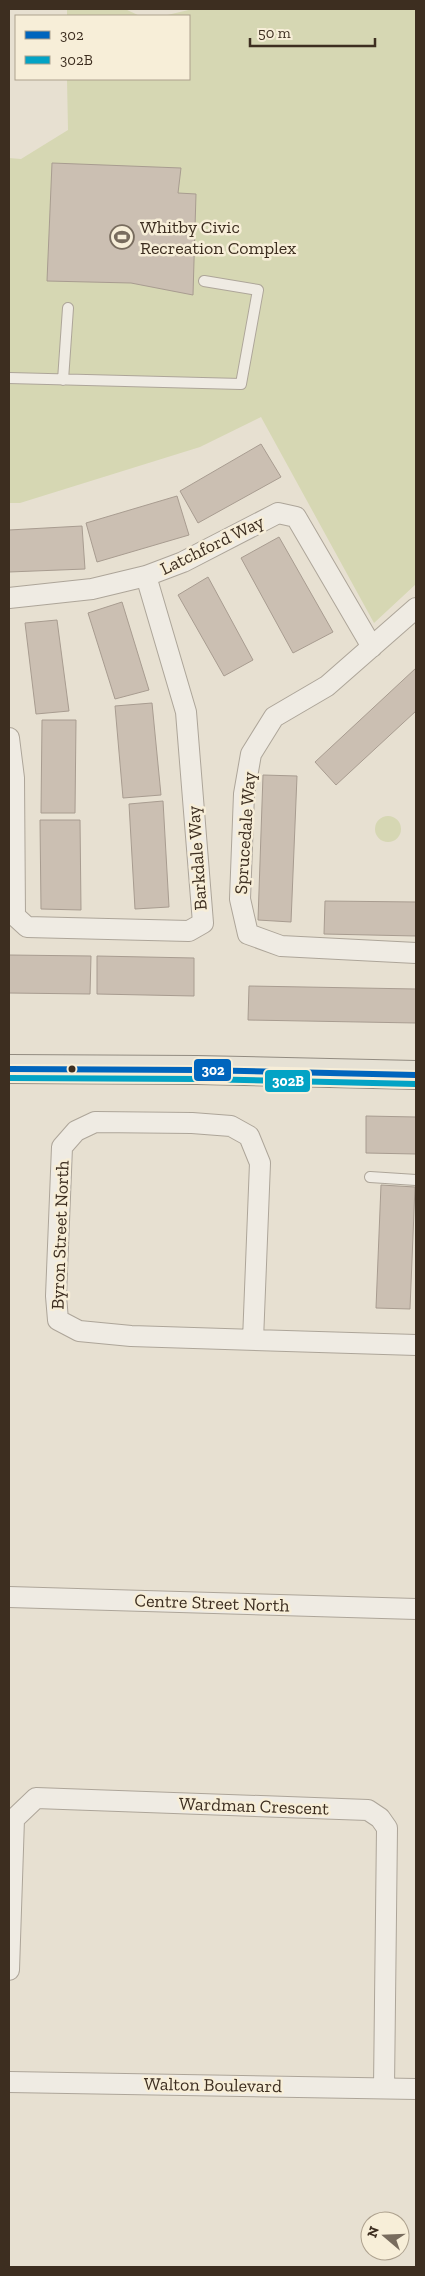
<svg xmlns="http://www.w3.org/2000/svg" width="425" height="2276" font-family="'Zilla Slab',serif">
  <style>
    .green { fill: #d6d7b3 }
    .building { fill: #cbbfb2; stroke: #a89c90 }
    .lines { fill: none; stroke-linecap: round; stroke-linejoin: round }
    .service-casing { stroke: #ada599; stroke-width: 12 }
    .minor-casing { stroke: #ada599; stroke-width: 22 }
    .primary-casing { stroke: #928b80; stroke-width: 30 }
    .service { stroke: #efebe3; stroke-width: 10 }
    .minor { stroke: #efebe3; stroke-width: 20 }
    .primary { stroke: #e6e1d4; stroke-width: 28 }
    .bus-1-casing { stroke: #f7eed8; stroke-width: 10 }
    .bus-2-casing { stroke: #f7eed8; stroke-width: 10 }
    .bus-1 { stroke: #0065bd; stroke-width: 6 }
    .bus-2 { stroke: #03a3c5; stroke-width: 6 }
    .bus-dot { fill: #3d2e20; stroke: #f7eed8; stroke-width: 2 }
    .labels { text-anchor: middle; stroke-width: 5; stroke-linejoin: round; paint-order: stroke }
    .poi-label { font-size: 18px; fill: #3d2e20; stroke: #f7eed8; text-anchor: start }
    .street-label { font-size: 18px; fill: #3d2e20; stroke: #f7eed8 }
    .line-badge { stroke: #f7eed8; stroke-width: 2 }
    .badge-label { font-size: 14px; text-anchor: middle; font-weight: bold; fill: #fff }
  </style>
  <rect width="100%" height="100%" fill="#e7e0d1"/>
  <path class="green" d="M 67,9 L 125,9 L 140,16 L 67,16 Z
    M 193,9 L 416,9 L 416,584 L 374,623 L 261,417 L 200,447 L 20,503 L 9,503 L 9,158 L 21,159 L 68,130 L 67,79 L 189,79 L 189,16 L 163,16 Z
    M375 829a13 13 0 1 1 26 0a13 13 0 1 1-26 0Z"/>
  <path class="building" d="M 52,163 L 181,168 L 178,193 L 196,194 L 193,295 L 131,283 L 47,281 Z
    M 261,444 L 281,477 L 198,523 L 180,491 Z
    M 177,496 L 189,535 L 97,562 L 86,523 Z
    M 82,526 L 85,569 L 9,572 L 9,530 Z
    M 279,537 L 333,632 L 293,653 L 241,558 Z
    M 208,577 L 253,660 L 224,676 L 178,595 Z
    M 122,602 L 149,690 L 115,699 L 88,613 Z
    M 57,620 L 69,711 L 36,714 L 25,623 Z
    M 416,668 L 416,711 L 336,785 L 315,762 Z
    M 152,703 L 161,795 L 123,798 L 115,706 Z
    M 42,720 L 76,720 L 75,813 L 41,813 Z
    M 263,775 L 297,776 L 291,922 L 258,920 Z
    M 163,801 L 169,907 L 135,909 L 129,804 Z
    M 40,820 L 80,820 L 81,910 L 41,909 Z
    M 325,901 L 416,902 L 416,936 L 324,934 Z
    M 9,955 L 91,956 L 90,994 L 9,993 Z
    M 97,956 L 194,958 L 194,996 L 97,994 Z
    M 249,986 L 416,989 L 416,1023 L 248,1020 Z
    M 366,1116 L 416,1117 L 416,1154 L 366,1153 Z
    M 381,1185 L 415,1187 L 410,1309 L 376,1308 Z"/>
  <g class="lines">
    <g class="service-casing">
      <path id="service" d="M 9,378 L 241,384 L 258,290 L 204,281
        M 63,380 L 68,308
        M 370,1177 L 416,1180"/>
    </g>
    <g class="minor-casing">
      <path id="minor" d="M 9,598 L 92,589 L 146,576 L 183,562 L 278,513 L 296,517 L 372,647
        M 416,608 L 327,686 L 274,717 L 251,754 L 244,794 L 240,899 L 248,934 L 281,946 L 416,953
        M 9,738 L 14,778 L 15,916 L 27,927 L 189,931 L 203,923 L 186,712 L 146,576
        M 253,1340 L 260,1163 L 249,1136 L 231,1126 L 192,1123 L 95,1122 L 76,1131 L 62,1147 L 56,1296 L 58,1320 L 79,1331 L 131,1336 L 416,1345
        M 9,1597 L 416,1609
        M 9,1970 L 14,1819 L 36,1798 L 368,1810 L 380,1818 L 387,1828 L 384,2088
        M 9,2082 L 416,2089"/>
    </g>
    <g class="primary-casing">
      <path id="primary" d="M 9,1069 L 197,1070 L 416,1075"/>
    </g>
    <use href="#service" class="service"/>
    <use href="#minor" class="minor"/>
    <use href="#primary" class="primary"/>
    <g class="bus-1-casing">
      <path id="bus-1" d="M 9,1069 L 197,1070 L 416,1075"/>
    </g>
    <g class="bus-2-casing">
      <path id="bus-2" d="M 9,1078 L 197,1079 L 416,1084"/>
    </g>
    <use href="#bus-1" class="bus-1"/>
    <use href="#bus-2" class="bus-2"/>
  </g>
  <defs>
    <g id="stadium-ring" transform="scale(1.25)"><circle r="9.5" fill="#f7eed8" stroke="#786c5e" stroke-width="1.5"/><path d="M0-5a6.5 5 0 1 0 0 10a6.5 5 0 1 0 0-10ZM-3.5-1.8h7v3.6h-7Z" fill="#786c5e"/></g>
  </defs>
  <g fill-rule="evenodd">
    <use href="#stadium-ring" x="122" y="237"/>
  </g>
  <circle class="bus-dot" cx="72" cy="1069" r="4.5"/>
  <g class="labels">
    <g class="poi-label">
      <text x="140" y="233">Whitby Civic<tspan x="140" dy="21">Recreation Complex</tspan></text>
    </g>
    <g class="street-label">
      <text transform="translate(212 545) rotate(-26)" y="6">Latchford Way</text>
      <text transform="translate(245 833) rotate(-86)" y="6">Sprucedale Way</text>
      <text transform="translate(197 858) rotate(-94)" y="6">Barkdale Way</text>
      <text transform="translate(60 1235) rotate(-88)" y="6">Byron Street North</text>
      <text transform="translate(212 1603) rotate(2)" y="6">Centre Street North</text>
      <text transform="translate(254 1806) rotate(2)" y="6">Wardman Crescent</text>
      <text transform="translate(213 2085) rotate(1)" y="6">Walton Boulevard</text>
    </g>
  </g>
  <g class="line-badge">
    <rect x="193" y="1058" width="39" height="24" rx="5" fill="#0065bd"/>
    <rect x="264" y="1069" width="47" height="24" rx="5" fill="#03a3c5"/>
  </g>
  <g class="badge-label">
    <text x="213" y="1075">302</text>
    <text x="288" y="1086">302B</text>
  </g>
  <rect width="425" height="2276" fill="none" stroke="#3d2e20" stroke-width="20"/>
  <rect x="15" y="15" width="175" height="65" fill="#f7eed8" stroke="#ada18e"/>
  <rect x="25" y="31" width="25" height="8" fill="#0065bd" stroke="#ada18e"/>
  <text x="60" y="40" font-size="15" fill="#3d2e20">302</text>
  <rect x="25" y="56" width="25" height="8" fill="#03a3c5" stroke="#ada18e"/>
  <text x="60" y="65" font-size="15" fill="#3d2e20">302B</text>
  <g transform="translate(385 2236) rotate(289)"><circle r="24" fill="#f7eed8" stroke="#ada18e"/>
  <path d="M0-4L9 19L0 12L-9 19Z" fill="#786c5e"/>
  <text y="-8" font-size="14" font-weight="bold" text-anchor="middle" fill="#3d2e20">N</text>
  </g>
  <path d="M250 38v8h125v-8" fill="none" stroke="#3d2e20" stroke-width="2.5"/>
  <text x="258" y="38" font-size="15" fill="#3d2e20" stroke="#f7eed8" stroke-width="4" paint-order="stroke">50 m</text>
</svg>
